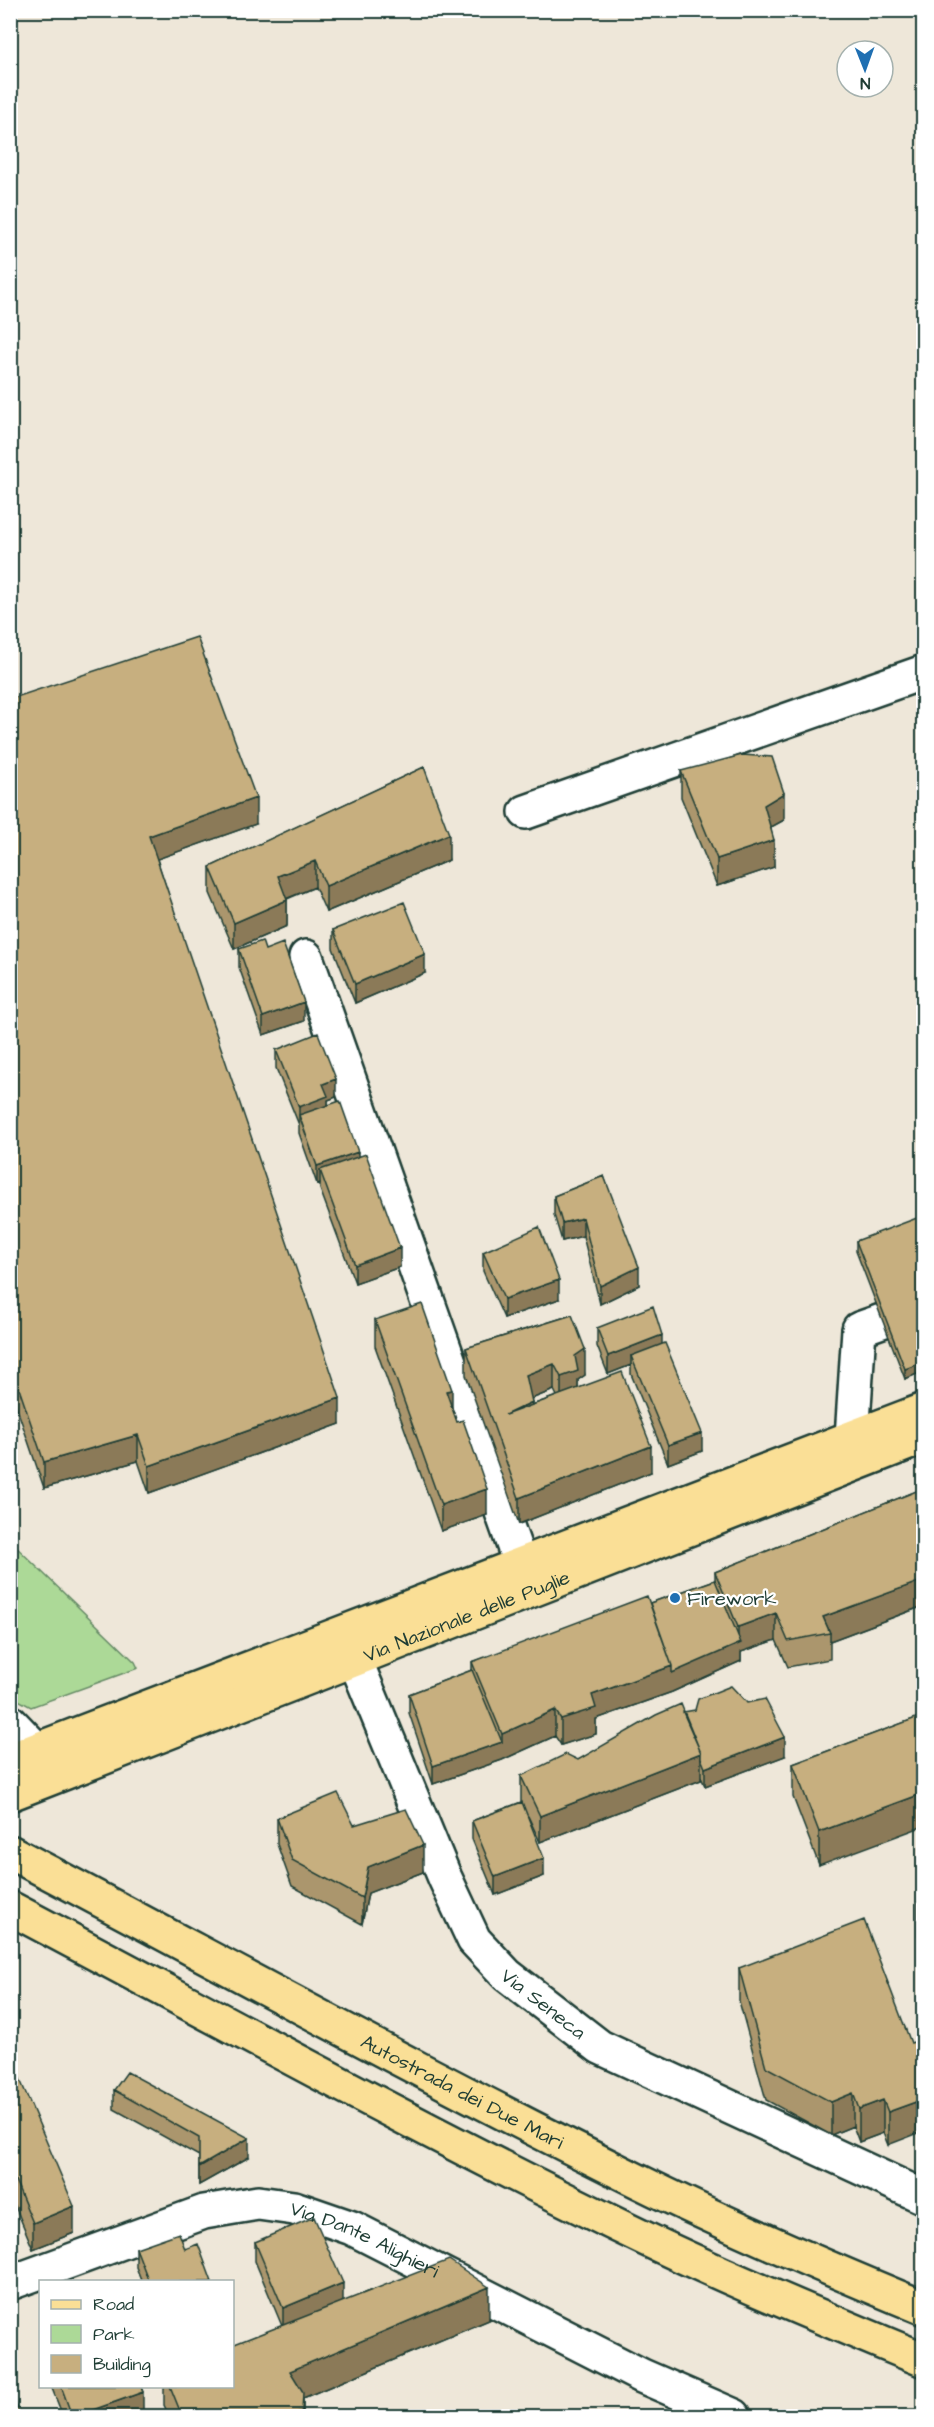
<svg xmlns="http://www.w3.org/2000/svg" width="934" height="2427" font-family="'Architects Daughter',sans-serif">
  <style>
    .green { fill: #acd997; stroke: #668b66; stroke-width: 1.5 }
    .lines { fill: none; stroke-linecap: round; stroke-linejoin: round }
    .minor-casing { stroke: #1f3d34; stroke-width: 38 }
    .major-casing { stroke: #1f3d34; stroke-width: 38 }
    .highway-casing { stroke: #1f3d34; stroke-width: 38 }
    .minor { stroke: #fff; stroke-width: 33 }
    .major { stroke: #fadf96; stroke-width: 33 }
    .highway { stroke: #fadf96; stroke-width: 33 }
    .wall { fill: #ab966d; stroke: #1f3d34; stroke-width: 1.5; fill-rule: evenodd }
    .shaded-wall { fill: #8b7a59; stroke: #1f3d34; stroke-width: 1.5 }
    .building { fill: #c7af7f; stroke: #1f3d34; stroke-width: 1.5 }
    .poi-dot { fill: #1f6fb2; stroke: #fff; stroke-width: 2 }
    .labels { text-anchor: middle; stroke-width: 4.5; stroke-linejoin: round; paint-order: stroke }
    .poi-label { font-size: 20px; fill: #1f3d34; stroke: #fff; text-anchor: start }
    .street-label { font-size: 20px; fill: #1f3d34; stroke: #fff }
  </style>
  <rect width="100%" height="100%" fill="#eee7d9"/>
  <filter id="ink" filterUnits="userSpaceOnUse"><feTurbulence type="fractalNoise" baseFrequency=".0167" numOctaves="2"/><feDisplacementMap in="SourceGraphic" scale="12" xChannelSelector="R" yChannelSelector="G"/><feConvolveMatrix kernelMatrix="1 2 1 2 8 2 1 2 1" color-interpolation-filters="sRGB"/></filter>
  <g filter="url(#ink)">
    <path class="green" d="M 10,1541 L 135,1662 L 138,1668 L 31,1707 L 11,1696 Z"/>
    <g class="lines">
      <g class="minor-casing">
        <g id="minor">
          <path d="M 526,812 L 924,672"/>
          <path d="M 306,957 L 521,1566"/>
          <path d="M 852,1438 L 859,1329 L 924,1306"/>
          <path id="s1" d="M 344,1633 L 445,1878 L 474,1940 L 507,1975 L 600,2047 L 924,2197"/>
          <path d="M 10,1722 L 37,1750"/>
          <path id="s2" d="M 10,2283 L 204,2212 L 258,2203 L 294,2208 L 352,2228 L 642,2376 L 734,2416"/>
        </g>
      </g>
      <g class="major-casing">
        <g id="major">
          <path d="M 10,1760 L 924,1410"/>
          <path id="s3" d="M 10,1794 L 924,1437"/>
        </g>
      </g>
      <g class="highway-casing">
        <g id="highway">
          <path id="s4" d="M 10,1852 C 219,1962 426,2076 638,2181 C 731,2227 827,2268 924,2308"/>
          <path d="M 10,1908 C 213,2015 413,2126 619,2226 C 719,2275 821,2317 924,2360"/>
        </g>
      </g>
      <use href="#minor" class="minor"/>
      <use href="#major" class="major"/>
      <use href="#highway" class="highway"/>
    </g>
    <path class="wall" d="M 10,699 L 256,824 L 157,859 L 340,1424 L 149,1493 L 138,1461 L 44,1488 L 10,1388 Z
      M 424,767 L 449,860 L 326,912 L 315,887 L 287,899 L 287,926 L 234,949 L 210,893 L 210,867 Z
      M 681,771 L 784,820 L 771,827 L 774,867 L 717,886 L 681,797 Z
      M 333,930 L 425,973 L 355,1003 L 333,948 Z
      M 239,949 L 265,950 L 304,1021 L 263,1035 L 239,967 Z
      M 276,1050 L 336,1097 L 328,1100 L 328,1105 L 358,1157 L 400,1267 L 355,1283 L 320,1189 L 320,1183 L 317,1184 L 299,1133 L 299,1125 L 276,1068 Z
      M 604,1176 L 639,1285 L 600,1304 L 583,1236 L 562,1241 L 554,1215 L 554,1196 Z
      M 924,1234 L 924,1371 L 905,1379 L 856,1251 L 856,1241 Z
      M 483,1252 L 559,1299 L 504,1318 L 483,1271 Z
      M 572,1315 L 585,1375 L 578,1380 L 578,1388 L 651,1472 L 519,1524 L 466,1375 L 466,1348 ZM 554,1390 L 557,1396 L 532,1405 L 531,1399 Z
      M 375,1320 L 452,1408 L 487,1515 L 441,1531 L 375,1346 Z
      M 597,1328 L 662,1344 L 702,1451 L 668,1464 L 631,1374 L 631,1365 L 608,1374 L 597,1346 Z
      M 924,1488 L 924,1606 L 830,1641 L 830,1659 L 788,1667 L 776,1640 L 741,1652 L 741,1661 L 672,1692 L 596,1719 L 596,1734 L 561,1745 L 555,1736 L 502,1760 L 433,1784 L 409,1713 L 409,1694 L 472,1670 L 472,1662 L 650,1603 L 715,1580 L 715,1572 Z
      M 683,1712 L 785,1756 L 705,1786 L 701,1777 L 701,1780 L 540,1842 L 528,1816 L 544,1876 L 495,1895 L 472,1839 L 472,1821 L 521,1802 L 521,1776 L 578,1760 Z
      M 924,1715 L 819,1865 L 793,1797 L 793,1764 Z
      M 277,1818 L 354,1825 L 423,1872 L 368,1893 L 362,1924 L 292,1886 L 277,1844 Z
      M 924,1900 L 924,1948 L 918,1935 L 918,1902 Z
      M 739,1968 L 911,2043 L 888,2145 L 883,2133 L 859,2142 L 853,2126 L 831,2135 L 766,2100 L 739,2001 Z
      M 10,2056 L 74,2233 L 33,2249 L 10,2194 Z
      M 114,2090 L 249,2157 L 199,2185 L 199,2156 L 114,2109 Z
      M 255,2242 L 343,2302 L 489,2320 L 303,2398 L 303,2416 L 169,2416 L 164,2405 L 164,2386 L 232,2386 L 282,2326 L 255,2261 Z
      M 136,2248 L 185,2249 L 212,2282 L 142,2282 L 136,2267 Z
      M 51,2386 L 141,2386 L 143,2416 L 63,2416 Z"/>
    <path class="shaded-wall" d="M 784,793 L 784,820 L 764,831 L 764,805 Z
      M 256,798 L 256,824 L 149,862 L 149,836 Z
      M 449,834 L 449,860 L 326,912 L 326,886 Z
      M 774,840 L 774,867 L 717,886 L 717,859 Z
      M 315,861 L 315,887 L 278,902 L 278,876 Z
      M 287,900 L 287,926 L 234,949 L 234,923 Z
      M 425,954 L 425,973 L 355,1003 L 355,984 Z
      M 304,1002 L 304,1021 L 263,1035 L 263,1017 Z
      M 336,1079 L 336,1097 L 328,1100 L 328,1114 L 299,1115 L 299,1125 L 299,1107 L 323,1084 Z
      M 358,1152 L 358,1170 L 320,1170 L 320,1183 L 317,1184 L 317,1166 Z
      M 583,1218 L 583,1236 L 562,1241 L 562,1223 Z
      M 400,1248 L 400,1267 L 355,1283 L 355,1265 Z
      M 639,1267 L 639,1285 L 600,1304 L 600,1286 Z
      M 559,1280 L 559,1299 L 504,1318 L 504,1299 Z
      M 662,1335 L 662,1353 L 631,1356 L 631,1365 L 608,1374 L 608,1356 Z
      M 585,1349 L 585,1375 L 578,1380 L 578,1397 L 561,1403 L 561,1377 L 575,1356 Z
      M 924,1362 L 924,1371 L 905,1379 L 905,1369 Z
      M 554,1364 L 554,1390 L 526,1401 L 526,1375 Z
      M 452,1390 L 452,1416 L 446,1391 Z
      M 340,1398 L 340,1424 L 149,1493 L 149,1466 Z
      M 532,1402 L 532,1428 L 505,1415 Z
      M 702,1433 L 702,1451 L 668,1464 L 668,1445 Z
      M 138,1435 L 138,1461 L 44,1488 L 44,1462 Z
      M 651,1446 L 651,1472 L 519,1524 L 519,1498 Z
      M 487,1489 L 487,1515 L 441,1531 L 441,1505 Z
      M 923,1580 L 923,1606 L 830,1641 L 830,1633 L 823,1617 Z
      M 776,1613 L 776,1640 L 741,1652 L 741,1661 L 672,1692 L 596,1719 L 596,1734 L 561,1745 L 561,1719 L 592,1695 L 672,1666 L 738,1644 L 738,1627 Z
      M 555,1710 L 555,1736 L 502,1760 L 433,1784 L 433,1766 L 502,1742 L 502,1734 Z
      M 785,1737 L 785,1756 L 705,1786 L 705,1768 Z
      M 701,1753 L 701,1780 L 540,1842 L 540,1816 Z
      M 924,1793 L 924,1826 L 819,1865 L 819,1832 Z
      M 423,1845 L 423,1872 L 368,1893 L 362,1924 L 362,1898 L 368,1867 Z
      M 544,1858 L 544,1876 L 495,1895 L 495,1877 Z
      M 853,2093 L 853,2126 L 831,2135 L 831,2102 Z
      M 924,2099 L 924,2131 L 888,2145 L 888,2112 Z
      M 883,2100 L 883,2133 L 859,2142 L 859,2109 Z
      M 249,2138 L 249,2157 L 199,2185 L 199,2167 Z
      M 74,2206 L 74,2233 L 33,2249 L 33,2223 Z
      M 343,2283 L 343,2302 L 283,2327 L 283,2308 Z
      M 489,2287 L 489,2320 L 303,2398 L 303,2416 L 288,2416 L 290,2371 Z
      M 143,2392 L 143,2416 L 76,2416 Z"/>
    <path class="building" d="M 197,637 L 256,798 L 149,836 L 340,1398 L 149,1466 L 138,1435 L 44,1462 L 10,1362 L 10,699 Z
      M 742,755 L 772,757 L 784,793 L 764,805 L 774,840 L 717,859 L 681,771 Z
      M 424,767 L 449,834 L 326,886 L 315,861 L 278,876 L 287,900 L 234,923 L 210,867 Z
      M 404,902 L 425,954 L 355,984 L 333,930 Z
      M 262,941 L 265,950 L 283,943 L 304,1002 L 263,1017 L 239,949 Z
      M 318,1033 L 336,1079 L 323,1084 L 328,1096 L 299,1107 L 276,1050 Z
      M 340,1101 L 358,1152 L 317,1166 L 299,1115 Z
      M 366,1154 L 400,1248 L 355,1265 L 320,1170 Z
      M 604,1176 L 639,1267 L 600,1286 L 583,1218 L 562,1223 L 554,1196 Z
      M 917,1218 L 924,1234 L 924,1362 L 905,1369 L 856,1241 Z
      M 539,1227 L 559,1280 L 504,1299 L 483,1252 Z
      M 422,1304 L 452,1390 L 446,1391 L 457,1422 L 463,1420 L 487,1489 L 441,1505 L 375,1320 Z
      M 653,1306 L 662,1335 L 608,1356 L 597,1328 Z
      M 572,1315 L 585,1349 L 575,1356 L 578,1371 L 561,1377 L 554,1364 L 526,1375 L 532,1402 L 505,1415 L 622,1372 L 651,1446 L 519,1498 L 466,1348 Z
      M 665,1343 L 702,1433 L 668,1445 L 631,1356 Z
      M 924,1488 L 924,1580 L 823,1617 L 830,1633 L 788,1641 L 776,1613 L 738,1627 L 715,1572 Z
      M 715,1580 L 741,1643 L 672,1673 L 672,1666 L 650,1603 Z
      M 647,1596 L 672,1666 L 592,1695 L 596,1708 L 561,1719 L 555,1710 L 502,1734 L 472,1662 Z
      M 472,1670 L 502,1742 L 433,1766 L 409,1694 Z
      M 731,1686 L 747,1703 L 765,1699 L 785,1737 L 705,1768 L 701,1758 L 701,1753 L 683,1712 L 695,1710 L 698,1699 Z
      M 681,1704 L 701,1753 L 540,1816 L 521,1776 L 566,1754 L 578,1760 L 656,1715 Z
      M 924,1715 L 924,1793 L 819,1832 L 793,1764 Z
      M 338,1793 L 354,1825 L 406,1809 L 423,1845 L 368,1867 L 362,1898 L 292,1860 L 277,1818 Z
      M 522,1802 L 544,1858 L 495,1877 L 472,1821 Z
      M 924,1900 L 924,1915 L 918,1902 Z
      M 864,1920 L 911,2043 L 924,2038 L 924,2099 L 888,2112 L 883,2100 L 859,2109 L 853,2093 L 831,2102 L 766,2067 L 739,1968 Z
      M 10,2056 L 74,2206 L 33,2223 L 10,2168 Z
      M 127,2072 L 249,2138 L 199,2167 L 199,2138 L 114,2090 Z
      M 314,2217 L 343,2283 L 283,2308 L 255,2242 Z
      M 179,2233 L 185,2249 L 198,2244 L 212,2282 L 149,2282 L 136,2248 Z
      M 449,2260 L 489,2287 L 290,2371 L 303,2392 L 302,2411 L 288,2416 L 182,2416 L 170,2386 L 232,2386 L 232,2345 Z
      M 61,2386 L 141,2386 L 143,2392 L 76,2416 L 72,2416 Z
      M 10,2390 L 21,2416 L 10,2416 Z"/>
  </g>
  <circle class="poi-dot" cx="675" cy="1598" r="6"/>
  <g class="labels">
    <g class="poi-label">
      <text x="687" y="1605">Firework</text>
    </g>
    <g class="street-label">
      <text dy="7" stroke="none"><textPath href="#s3" startOffset="490">Via Nazionale delle Puglie</textPath></text>
      <text dy="7" stroke="none"><textPath href="#s1" startOffset="428">Via Seneca</textPath></text>
      <text dy="7" stroke="none"><textPath href="#s4" startOffset="512">Autostrada dei Due Mari</textPath></text>
      <text dy="7" stroke="none"><textPath href="#s2" startOffset="375">Via Dante Alighieri</textPath></text>
    </g>
  </g>
  <rect width="934" height="2427" fill="none" stroke="#fff" stroke-width="36"/>
  <rect x="18" y="18" width="898" height="2391" fill="none" stroke="#1f3d34" stroke-width="2" filter="url(#ink)"/>
  <rect x="39" y="2280" width="195" height="108" fill="#ffffff" stroke="#a5b1ae" stroke-width="1.5"/>
  <rect x="51" y="2300" width="30" height="9" fill="#fadf96" stroke="#a5b1ae" stroke-width="1.5"/>
  <text x="93" y="2310" font-size="18" fill="#1f3d34">Road</text>
  <rect x="51" y="2325" width="30" height="18" fill="#acd997" stroke="#a5b1ae" stroke-width="1.5"/>
  <text x="93" y="2340" font-size="18" fill="#1f3d34">Park</text>
  <rect x="51" y="2355" width="30" height="18" fill="#c7af7f" stroke="#a5b1ae" stroke-width="1.5"/>
  <text x="93" y="2370" font-size="18" fill="#1f3d34">Building</text>
  <g transform="translate(865 69) rotate(179)"><circle r="28" fill="#ffffff" stroke="#a5b1ae" stroke-width="1.5"/>
  <path d="M0-4.5L10 22L0 15L-10 22Z" fill="#1f6fb2"/>
  <text y="-9" font-size="16" font-weight="bold" text-anchor="middle" fill="#1f3d34">N</text>
  </g>
</svg>
